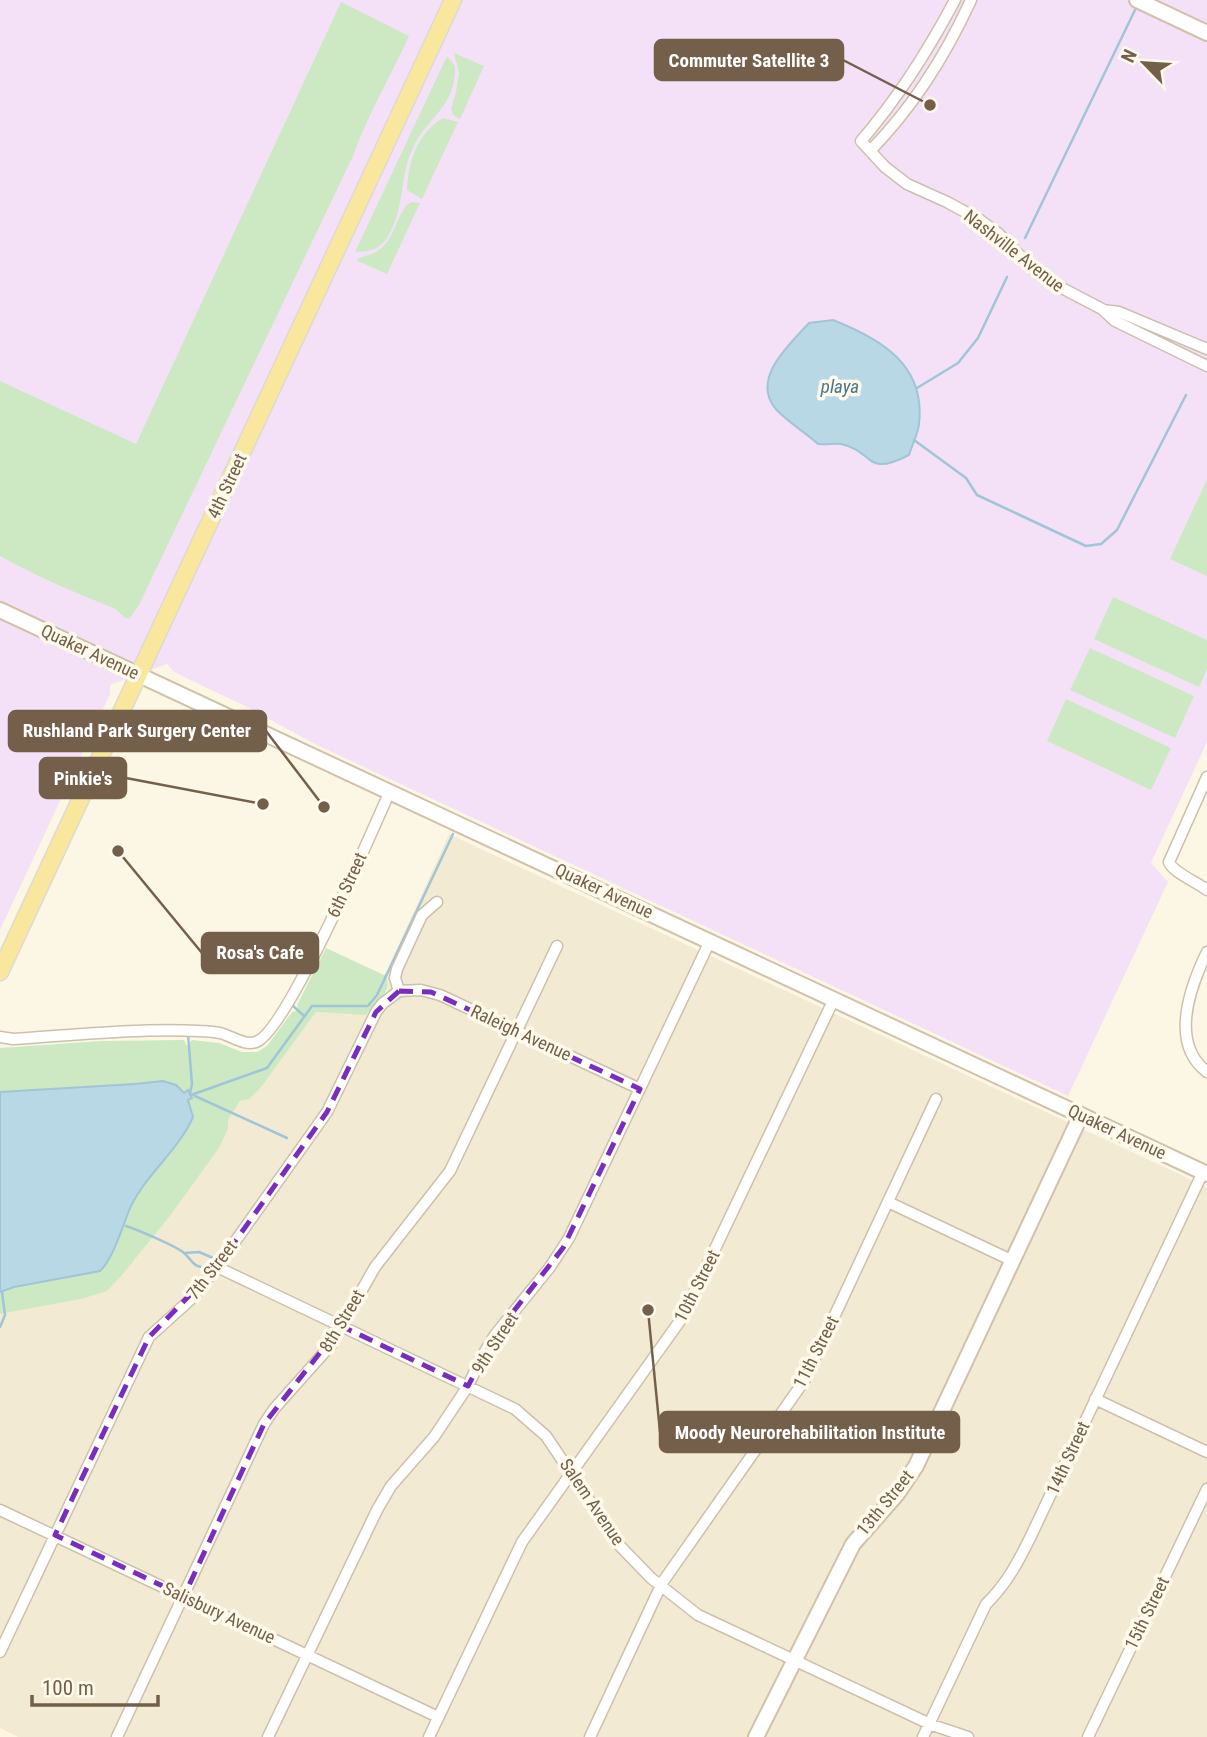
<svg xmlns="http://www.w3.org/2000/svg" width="1207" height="1737" font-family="'Roboto Condensed',sans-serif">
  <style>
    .residential { fill: #f3ead3 }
    .education { fill: #f4e1f8 }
    .green { fill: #cce9c3 }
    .water { fill: #b9d8e5; stroke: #a0c5d7; stroke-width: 2 }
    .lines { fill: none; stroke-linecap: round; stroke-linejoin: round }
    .stream { stroke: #a0c5d7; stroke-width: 2.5 }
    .street-casing { stroke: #cdc0ab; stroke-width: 13 }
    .secondary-casing { stroke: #d0c1a8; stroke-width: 18 }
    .primary-casing { stroke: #ded9d4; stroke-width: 19 }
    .street { stroke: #fff; stroke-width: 10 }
    .secondary { stroke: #fff; stroke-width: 14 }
    .primary { stroke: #f9e79e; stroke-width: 16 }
    .marked { fill: none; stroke: #7b2cbf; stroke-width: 5; stroke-dasharray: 14 9; stroke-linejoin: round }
    .labels { text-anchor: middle; stroke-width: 7; stroke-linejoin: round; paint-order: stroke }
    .street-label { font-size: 18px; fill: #74604a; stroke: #fffaeb }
    .water-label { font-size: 19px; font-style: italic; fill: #47778e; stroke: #fffaeb }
    .leader { fill: none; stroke: #74604a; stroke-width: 2.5 }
    .callout-dot { fill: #74604a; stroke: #fffaeb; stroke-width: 2.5 }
    .callout { fill: #74604a; stroke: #74604a; stroke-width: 2.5 }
    .callout-label { font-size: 19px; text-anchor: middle; font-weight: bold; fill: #fff }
  </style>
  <rect width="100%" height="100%" fill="#fcf7e5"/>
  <path class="residential" d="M 449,834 L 1207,1187 L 1207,1737 L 18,1737 L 0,1728 L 0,1314 L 81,1299 L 123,1274 L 170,1216 L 219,1148 L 228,1129 L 228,1120 L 240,1101 L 250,1099 L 262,1086 L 316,1012 L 366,1014 L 387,991 L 389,983 L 386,973 Z"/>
  <path class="education" d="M 0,0 L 1207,0 L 1207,742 L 1151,863 L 1168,882 L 1068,1096 L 317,745 L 245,706 L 184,677 L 173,671 L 167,664 L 110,685 L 110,694 L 0,930 Z"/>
  <path class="green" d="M 341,2 L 409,36 C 391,76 368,114 353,156 L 139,605 L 129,619 C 121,617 119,610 111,607 C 73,592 36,576 0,556 L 0,381 L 136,444 Z
    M 454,53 L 484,66 L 460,119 L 453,115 L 451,109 L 456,92 L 459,73 Z
    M 447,56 L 455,66 C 456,109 427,115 412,150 C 399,179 405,210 387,238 C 378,251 369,251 355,252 Z
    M 443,118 L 458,122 L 422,199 L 407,190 C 408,163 417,133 443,118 Z
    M 411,202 L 420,203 L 387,274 L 358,261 L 357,259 C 364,256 372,255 379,250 C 396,238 397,210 411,202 Z
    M 1207,479 L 1207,576 L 1170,559 Z
    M 1113,597 L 1207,640 L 1207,669 L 1199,687 L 1094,639 Z
    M 1090,648 L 1194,696 L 1175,738 L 1070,690 Z
    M 1066,699 L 1171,748 L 1151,790 L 1047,741 Z
    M 326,948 L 384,975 L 386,973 C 393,995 378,997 366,1015 L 316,1012 L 262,1086 L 250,1099 L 240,1101 L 228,1120 L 228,1129 L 219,1148 L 170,1216 L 123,1274 L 107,1291 L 81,1299 L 0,1314 L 0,1048 L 101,1041 L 184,1040 L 187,1046 L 192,1040 L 219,1043 L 242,1052 L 257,1052 L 267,1046 L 292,1012 L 298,1010 L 297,1005 Z"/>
  <path class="water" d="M 833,320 C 881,339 926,365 919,424 C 918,434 912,445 909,455 C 864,478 875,451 841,444 C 834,443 826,445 818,444 C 806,433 785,420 775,408 C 751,378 790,344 809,323 Z
    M 163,1081 L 176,1085 L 184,1093 L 188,1090 L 192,1098 L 188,1100 L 193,1117 C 178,1152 142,1177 128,1213 C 122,1229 112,1260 100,1271 L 14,1287 L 0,1292 L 0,1092 L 135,1084 Z"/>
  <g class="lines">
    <path class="stream" d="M 1025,238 L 1135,10
      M 917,388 L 958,363 L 978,338 L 1007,277
      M 914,440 L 966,478 L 977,495 L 1086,546 L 1101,544 L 1117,530 L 1186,395
      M 291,1004 L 304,1016
      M 188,1034 L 192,1084 L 190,1093
      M 191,1095 L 267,1068 L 312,1006 L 368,1006 L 377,995 L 453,834
      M 195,1096 L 287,1138
      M 126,1226 C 138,1230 176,1246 184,1253 C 193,1261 193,1268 207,1267 L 211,1271
      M 185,1253 L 199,1252 L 218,1260
      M 0,1327 L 5,1315 L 2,1292"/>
    <g class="street-casing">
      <path id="street" d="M 955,0 C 928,51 899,97 861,141 L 885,167 L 907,184 L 947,202 L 980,220 L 999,234 L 1037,273 L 1058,286 L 1102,309 L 1115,321 L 1207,366
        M 870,151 C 914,106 945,57 971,0
        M 1103,310 L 1119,312 L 1207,349
        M 1207,777 L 1169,862 C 1172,872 1197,882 1207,890
        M 1207,952 C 1190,987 1169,1043 1207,1072
        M 399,991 L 421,990 L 440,995 L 640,1089
        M 0,1037 L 13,1039 C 76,1035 137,1028 199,1031 C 206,1031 214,1032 220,1033 C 232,1036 244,1046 256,1042 C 287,1031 372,831 390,791
        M 888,1202 L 1011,1260
        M 217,1267 L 515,1409 L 546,1436 L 620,1546 L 651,1578 L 698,1615 L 932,1725 L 968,1737
        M 1095,1399 L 1207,1452
        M 0,1510 L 438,1717
        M 0,1652 L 149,1337 L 190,1300 L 217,1267 L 327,1112 L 376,1012 L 382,1004 L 399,991 L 395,978 L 397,969 L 422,915 L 437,902
        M 117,1737 L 264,1424 L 274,1409 L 331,1345 L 375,1267 L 450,1171 L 557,946
        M 268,1737 L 377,1510 L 391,1486 L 434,1437 L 468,1386 L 481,1358 L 495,1335 L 550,1267 L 569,1238 L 710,941
        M 429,1737 L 522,1542 L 682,1318 L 834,999
        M 590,1737 L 662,1583 L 804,1381 L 936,1099
        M 923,1737 L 986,1604 C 1006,1585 1018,1562 1030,1538 L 1203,1172
        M 1088,1737 L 1207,1489"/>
    </g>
    <g class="secondary-casing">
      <path id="secondary" d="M 1137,0 L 1207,33
        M 0,610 L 1207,1174
        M 756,1737 L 853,1544 L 897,1494 L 916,1466 L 1081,1115"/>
    </g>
    <g class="primary-casing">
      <path id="primary" d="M 0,972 L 453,0"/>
    </g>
    <use href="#street" class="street"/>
    <use href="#secondary" class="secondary"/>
    <use href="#primary" class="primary"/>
  </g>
  <path class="marked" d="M 399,991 L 431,992 L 640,1089 L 563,1248 L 495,1335 L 468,1386 L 341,1326 L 264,1424 L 184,1596 L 55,1535 L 149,1337 L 217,1267 L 327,1112 L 376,1012 Z"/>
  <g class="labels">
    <g class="street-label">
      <text transform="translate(1014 251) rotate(38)" y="6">Nashville Avenue</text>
      <text transform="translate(227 486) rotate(-65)" y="6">4th Street</text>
      <text transform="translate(90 652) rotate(25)" y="6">Quaker Avenue</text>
      <text transform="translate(347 885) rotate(-65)" y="6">6th Street</text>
      <text transform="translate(604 891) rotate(25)" y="6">Quaker Avenue</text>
      <text transform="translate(521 1033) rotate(25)" y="6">Raleigh Avenue</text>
      <text transform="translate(1117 1132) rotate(25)" y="6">Quaker Avenue</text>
      <text transform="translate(212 1270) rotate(-52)" y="6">7th Street</text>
      <text transform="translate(697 1286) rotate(-63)" y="6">10th Street</text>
      <text transform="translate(342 1321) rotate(-59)" y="6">8th Street</text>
      <text transform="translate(495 1343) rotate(-57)" y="6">9th Street</text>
      <text transform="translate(816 1352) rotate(-63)" y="6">11th Street</text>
      <text transform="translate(1068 1458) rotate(-65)" y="6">14th Street</text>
      <text transform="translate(592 1502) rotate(56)" y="6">Salem Avenue</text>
      <text transform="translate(885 1503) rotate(-51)" y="6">13th Street</text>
      <text transform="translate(219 1613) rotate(25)" y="6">Salisbury Avenue</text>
      <text transform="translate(1147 1613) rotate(-64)" y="6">15th Street</text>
    </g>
    <g class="water-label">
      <text x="840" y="393">playa</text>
    </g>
  </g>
  <path class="leader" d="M930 105L843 60M324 807L266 731M263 804L126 778M118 851L202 953M648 1310L660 1432"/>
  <g class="callout-dot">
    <circle cx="930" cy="105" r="7"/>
    <circle cx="324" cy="807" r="7"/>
    <circle cx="263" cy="804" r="7"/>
    <circle cx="118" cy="851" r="7"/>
    <circle cx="648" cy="1310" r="7"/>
  </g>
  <g class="callout">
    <rect x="655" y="40" width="188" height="40" rx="7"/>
    <rect x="9" y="711" width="257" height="40" rx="7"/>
    <rect x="40" y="758" width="86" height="40" rx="7"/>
    <rect x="202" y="933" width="116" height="40" rx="7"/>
    <rect x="660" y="1412" width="299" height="40" rx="7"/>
  </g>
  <g class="callout-label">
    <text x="749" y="67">Commuter Satellite 3</text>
    <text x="137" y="737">Rushland Park Surgery Center</text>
    <text x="83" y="785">Pinkie's</text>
    <text x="260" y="959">Rosa's Cafe</text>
    <text x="810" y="1439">Moody Neurorehabilitation Institute</text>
  </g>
  <g transform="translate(1144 63) rotate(295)" stroke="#fffaeb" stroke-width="5" paint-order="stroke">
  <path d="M0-5L12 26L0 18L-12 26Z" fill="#74604a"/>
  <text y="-10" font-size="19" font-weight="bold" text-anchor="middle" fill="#74604a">N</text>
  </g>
  <path d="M32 1695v10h126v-10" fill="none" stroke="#74604a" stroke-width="3.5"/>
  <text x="42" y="1695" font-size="21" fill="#74604a" stroke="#fffaeb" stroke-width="5" paint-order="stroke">100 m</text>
</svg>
